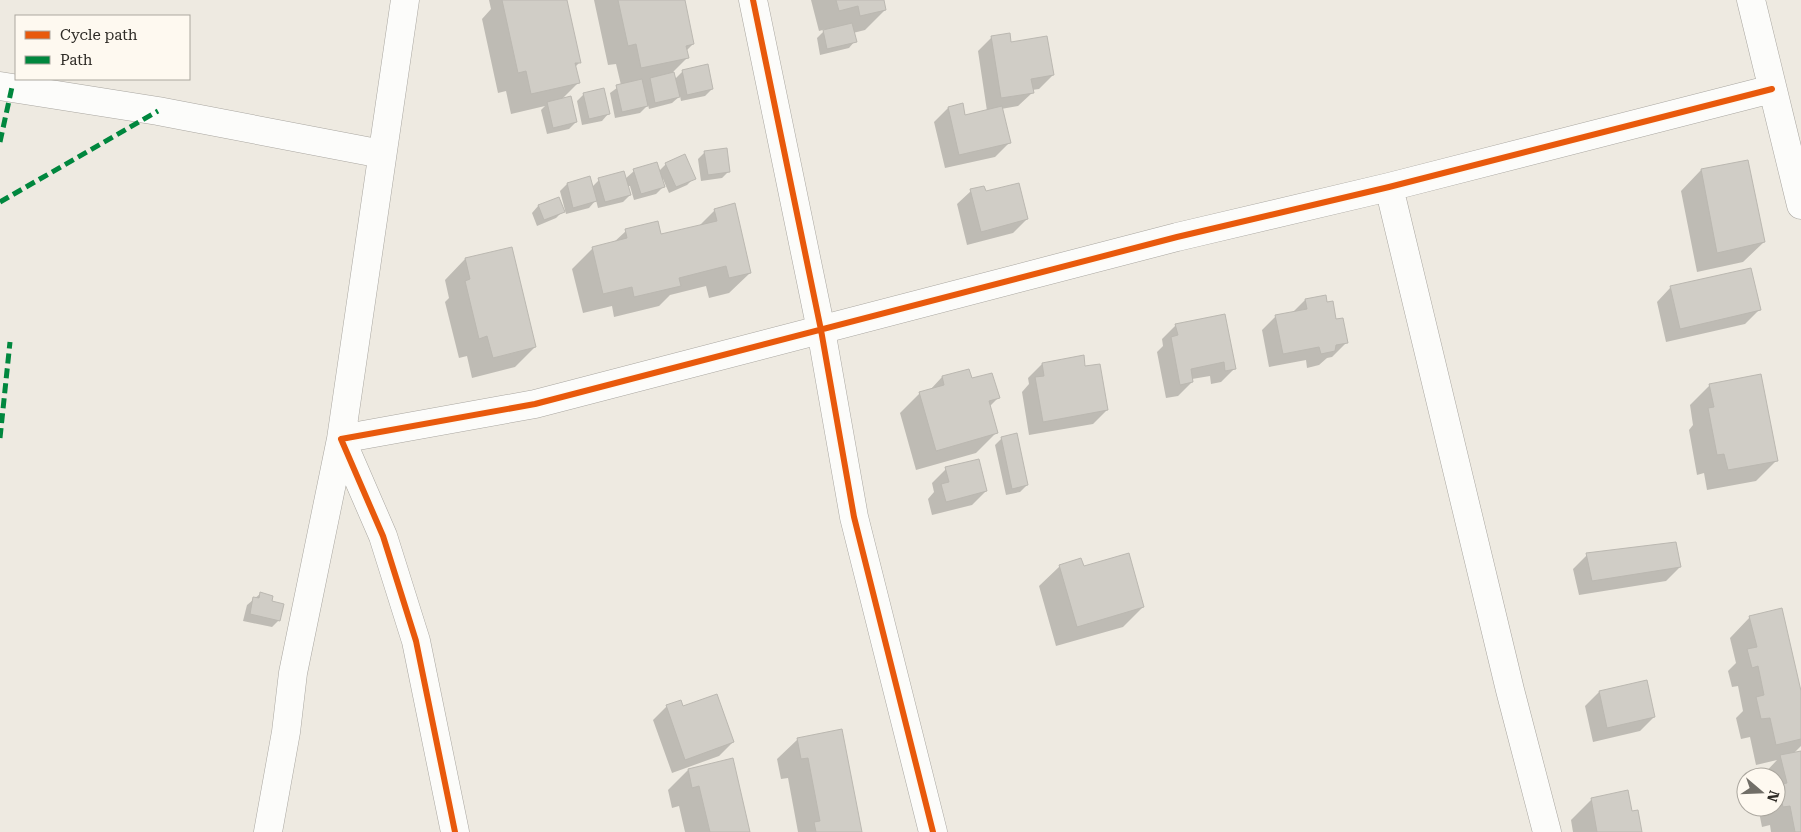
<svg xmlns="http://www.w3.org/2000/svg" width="1801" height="832" font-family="'Roboto Serif',serif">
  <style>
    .shadow { fill: #0003 }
    .building { fill: #d0cdc6; stroke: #bbb8b1 }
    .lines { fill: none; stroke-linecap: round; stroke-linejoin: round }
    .street-casing { stroke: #a9a6a0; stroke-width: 29 }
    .street { stroke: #fcfcfa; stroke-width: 28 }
    .quiet { stroke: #00873e; stroke-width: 5; stroke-dasharray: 10 5; stroke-linecap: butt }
    .cycleway-casing { stroke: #fef9f0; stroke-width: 9 }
    .cycleway { stroke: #e8590c; stroke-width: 6 }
  </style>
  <rect width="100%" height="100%" fill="#eeeae1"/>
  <path class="shadow" d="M 489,0 L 566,0 L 580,62 L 575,67 L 579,82 L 561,100 L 576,122 L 569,129 L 547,134 L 541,110 L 545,106 L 511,114 L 506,91 L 498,93 L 482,19 L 491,9 Z
    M 594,0 L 684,0 L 693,44 L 686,51 L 688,57 L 671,74 L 675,79 L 683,71 L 712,89 L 705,96 L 681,101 L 680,96 L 672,103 L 649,109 L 648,105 L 640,113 L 615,118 L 610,93 L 621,85 L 616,64 L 608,65 Z
    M 811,0 L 883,0 L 885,10 L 865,30 L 853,33 L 855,41 L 849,48 L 820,55 L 817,38 L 826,29 L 819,31 Z
    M 992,37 L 1010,43 L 1053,75 L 1039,89 L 1032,90 L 1032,93 L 1018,106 L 1001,109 L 1009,143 L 995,157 L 945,168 L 934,122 L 948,108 L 962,105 L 965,116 L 987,111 L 978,51 Z
    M 584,94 L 608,114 L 602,121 L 582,125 L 577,101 Z
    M 705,152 L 729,171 L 722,178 L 701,181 L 698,159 Z
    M 666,164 L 694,178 L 687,185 L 669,193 L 663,179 L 661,180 L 663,187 L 656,194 L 634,200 L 630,186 L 627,186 L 630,195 L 623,202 L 598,208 L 596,200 L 589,208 L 566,214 L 560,191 L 567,184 L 590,178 L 592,187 L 599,180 L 625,179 L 634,171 L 659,171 Z
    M 1701,170 L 1764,242 L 1743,262 L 1697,272 L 1681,191 Z
    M 971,191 L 985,193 L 1027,219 L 1013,233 L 967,245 L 957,204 Z
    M 558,199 L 563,211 L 556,218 L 537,226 L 532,213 L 538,206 Z
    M 715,210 L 750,273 L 729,293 L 709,298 L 706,286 L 670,295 L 659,306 L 614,317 L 612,306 L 583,313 L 572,269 L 593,248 L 613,243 L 626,231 L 661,236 L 698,227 Z
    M 511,248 L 535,347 L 515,367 L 472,378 L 467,356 L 459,358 L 445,302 L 449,298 L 445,280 L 465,259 Z
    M 1670,288 L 1759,310 L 1745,324 L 1666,342 L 1657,302 Z
    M 1305,300 L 1326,304 L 1346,343 L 1332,357 L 1327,358 L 1319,365 L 1307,368 L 1306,360 L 1269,367 L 1262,330 L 1276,316 L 1292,313 Z
    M 1176,325 L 1235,368 L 1221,382 L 1211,384 L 1210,376 L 1192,379 L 1192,382 L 1178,396 L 1166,398 L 1157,352 L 1163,346 L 1162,339 Z
    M 1042,364 L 1084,368 L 1107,410 L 1093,424 L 1029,435 L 1022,392 L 1029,384 L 1028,378 Z
    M 942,377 L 998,398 L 989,407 L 996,433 L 976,453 L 916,470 L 900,413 L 920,393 L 930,390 Z
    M 1710,385 L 1776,461 L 1756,481 L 1707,490 L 1704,473 L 1697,475 L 1689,430 L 1693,425 L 1690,405 Z
    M 1002,438 L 1027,485 L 1020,492 L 1006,495 L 995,445 Z
    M 946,469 L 986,491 L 972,505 L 932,515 L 928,499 L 934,492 L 932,483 Z
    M 1587,555 L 1680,567 L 1666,581 L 1579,595 L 1573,569 Z
    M 1060,566 L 1083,568 L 1143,607 L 1123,627 L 1056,646 L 1039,586 Z
    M 260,594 L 270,602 L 279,620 L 272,627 L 243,621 L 247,605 Z
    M 1750,617 L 1801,696 L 1801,746 L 1793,754 L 1801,752 L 1801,832 L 1771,832 L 1770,825 L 1762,827 L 1758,807 L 1776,807 L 1776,777 L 1761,777 L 1777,760 L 1756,765 L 1750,737 L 1741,739 L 1736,718 L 1743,711 L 1738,686 L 1732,687 L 1728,671 L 1736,663 L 1730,638 Z
    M 1599,692 L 1654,717 L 1640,731 L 1593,742 L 1585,706 Z
    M 667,706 L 682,707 L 733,742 L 719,756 L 672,773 L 653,720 Z
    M 798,739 L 860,832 L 798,832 L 788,778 L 781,779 L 777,759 Z
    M 732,759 L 749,832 L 685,832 L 679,806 L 672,808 L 668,790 L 688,770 Z
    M 1627,792 L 1631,813 L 1641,832 L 1573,832 L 1571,820 L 1591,800 Z"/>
  <path class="building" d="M 502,0 L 567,0 L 581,63 L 575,63 L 580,83 L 531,94 L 526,71 L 518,73 Z
    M 618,0 L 685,0 L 694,44 L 686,46 L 689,58 L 641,68 L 636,44 L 628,46 Z
    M 836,0 L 884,0 L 886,10 L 860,16 L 858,6 L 839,11 Z
    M 852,23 L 857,42 L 827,49 L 823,30 Z
    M 1010,33 L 1011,42 L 1047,36 L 1054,75 L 1031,79 L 1034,93 L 1001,98 L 991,36 Z
    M 708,64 L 713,89 L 687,95 L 682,70 Z
    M 674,72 L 680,97 L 655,103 L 650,78 Z
    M 642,79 L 648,106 L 622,112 L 616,85 Z
    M 604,88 L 610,114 L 589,119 L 583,93 Z
    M 571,96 L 577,122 L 553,128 L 547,102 Z
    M 963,103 L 965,115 L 1002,106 L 1011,143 L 959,155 L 948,107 Z
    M 727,148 L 730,172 L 708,175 L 704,151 Z
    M 685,154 L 696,179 L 676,187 L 665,163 Z
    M 1748,160 L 1765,242 L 1717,253 L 1701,169 Z
    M 657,162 L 665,187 L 641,194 L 633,169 Z
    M 624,171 L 631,195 L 605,202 L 598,178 Z
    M 590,176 L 597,201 L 573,208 L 567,183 Z
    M 1019,183 L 1028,219 L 981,232 L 970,189 L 984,186 L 986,191 Z
    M 559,197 L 565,212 L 544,220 L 538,205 Z
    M 735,203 L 751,273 L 729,278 L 726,266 L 679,278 L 681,286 L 634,297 L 632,287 L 603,294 L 592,247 L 627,238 L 625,229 L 658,221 L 661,234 L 717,221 L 714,209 Z
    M 512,247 L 536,347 L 493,358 L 487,336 L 479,339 L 465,281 L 470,279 L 465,258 Z
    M 1751,268 L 1761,310 L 1680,329 L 1670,286 Z
    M 1326,295 L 1327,302 L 1333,301 L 1336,319 L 1343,318 L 1348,343 L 1336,345 L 1335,351 L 1321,354 L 1319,347 L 1283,354 L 1275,315 L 1307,309 L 1305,299 Z
    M 1225,314 L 1236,369 L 1225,371 L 1224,362 L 1191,369 L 1193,382 L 1180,385 L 1171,337 L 1178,335 L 1175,324 Z
    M 1084,355 L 1085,366 L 1100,364 L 1108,410 L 1043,422 L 1035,377 L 1044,376 L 1042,363 Z
    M 969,369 L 972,378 L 992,373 L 1000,398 L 989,401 L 998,433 L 936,451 L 919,392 L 944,385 L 942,376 Z
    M 1761,374 L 1778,461 L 1728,470 L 1724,454 L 1717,455 L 1708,408 L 1714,407 L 1709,384 Z
    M 1017,433 L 1028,485 L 1012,489 L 1001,437 Z
    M 979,459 L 987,491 L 946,502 L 941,484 L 949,482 L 945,467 Z
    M 1676,542 L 1681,567 L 1592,581 L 1586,553 Z
    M 1129,553 L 1144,607 L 1077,627 L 1059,565 L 1081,558 L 1084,566 Z
    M 260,592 L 273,596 L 272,601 L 284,604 L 280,621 L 250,614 L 253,597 L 259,598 Z
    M 1782,608 L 1801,691 L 1801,739 L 1776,745 L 1770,718 L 1761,719 L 1756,697 L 1764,695 L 1758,666 L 1752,668 L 1747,649 L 1757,647 L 1749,616 Z
    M 1647,680 L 1655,717 L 1607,728 L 1599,691 Z
    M 717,694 L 734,742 L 685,760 L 666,705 L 681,700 L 683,706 Z
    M 842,729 L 862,832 L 816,832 L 814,822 L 820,821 L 808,758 L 801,759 L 797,738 Z
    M 1801,751 L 1801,832 L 1795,832 L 1790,806 L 1783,807 L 1778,785 L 1787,783 L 1780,755 Z
    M 733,758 L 750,832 L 710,832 L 699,786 L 692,788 L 688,769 Z
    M 1628,790 L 1632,811 L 1638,810 L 1642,832 L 1597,832 L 1591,798 Z"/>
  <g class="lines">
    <g class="street-casing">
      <path id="street" d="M 753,0 L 821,330 L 854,517 L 933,832
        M 1751,0 L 1801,205
        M 0,86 L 158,111 L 382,154
        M 1389,187 L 1510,690 L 1547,832
        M 268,832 L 286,732 L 293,673 L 341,439 L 405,0
        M 455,832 L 416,641 L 383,536 L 341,439 L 535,404 L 1177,237 L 1389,187 L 1772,89"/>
    </g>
    <use href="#street" class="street"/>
    <path class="quiet" d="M 0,142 L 12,87
      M 0,202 L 158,111
      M 0,438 L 10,342"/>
    <g class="cycleway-casing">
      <path id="cycleway" d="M 753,0 L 821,330 L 854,517 L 933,832
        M 455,832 L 416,641 L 383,536 L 341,439 L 535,404 L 1177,237 L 1389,187 L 1772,89"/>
    </g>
    <use href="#cycleway" class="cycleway"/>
  </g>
  <rect x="15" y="15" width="175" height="65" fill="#fef9f0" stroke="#aba79f"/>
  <rect x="25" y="31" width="25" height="8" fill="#e8590c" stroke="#aba79f"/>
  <text x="60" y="40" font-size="15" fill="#2e2b26">Cycle path</text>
  <rect x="25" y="56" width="25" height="8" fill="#00873e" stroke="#aba79f"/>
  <text x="60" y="65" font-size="15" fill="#2e2b26">Path</text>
  <g transform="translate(1761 792) rotate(109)"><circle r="24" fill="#fef9f0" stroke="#aba79f"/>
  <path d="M0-4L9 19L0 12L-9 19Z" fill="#716e67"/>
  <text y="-8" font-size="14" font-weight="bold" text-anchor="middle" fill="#2e2b26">N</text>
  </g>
</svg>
